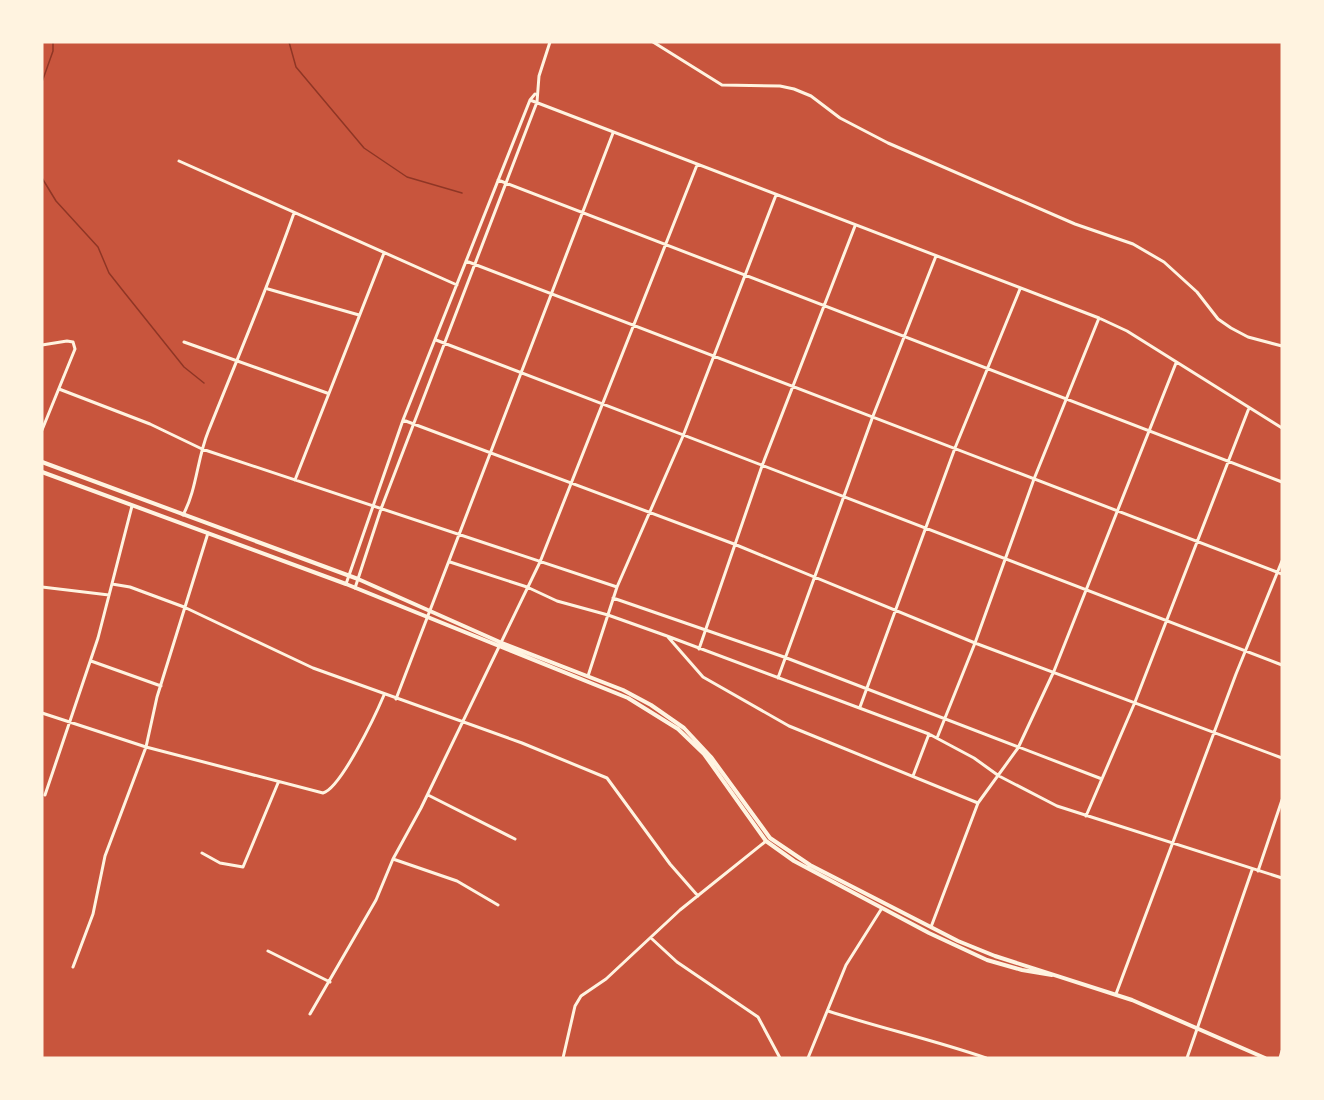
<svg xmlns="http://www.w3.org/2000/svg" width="1324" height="1100" font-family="Arial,sans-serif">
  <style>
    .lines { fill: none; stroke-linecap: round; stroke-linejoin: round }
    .stream { stroke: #8f3625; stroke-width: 1.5 }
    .minor { stroke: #fff3e0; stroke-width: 3 }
    .tertiary { stroke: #fff3e0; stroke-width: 4 }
  </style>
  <rect width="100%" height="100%" fill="#c8553d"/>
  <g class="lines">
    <path class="stream" d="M 289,42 L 296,67 L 364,148 L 407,177 L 462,193
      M 42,82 L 53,51 L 53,42
      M 42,178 L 56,201 L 98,247 L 109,273 L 124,292 L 184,367 L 204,383"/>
    <path class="minor" d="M 653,42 L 722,85 L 780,86 L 794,89 L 811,96 L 840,118 L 888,143 L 1075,224 L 1133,244 L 1164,262 L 1197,292 L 1218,319 L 1231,328 L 1248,337 L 1282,346
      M 530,100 L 1099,318 L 1127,331 L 1282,428
      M 179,161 L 457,285
      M 498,180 L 1282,482
      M 466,261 L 1282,574
      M 268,289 L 359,315
      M 436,340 L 1282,665
      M 184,342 L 327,393
      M 42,345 L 67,341 L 73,342 L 75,349 L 42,430
      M 59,389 L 150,424 L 202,449 L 617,587
      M 403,420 L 734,544 L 975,643 L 1282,758
      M 295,480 L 384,253
      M 183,515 C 197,489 197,459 208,432 C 237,359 268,287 294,213
      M 450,562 L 527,587 L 557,601 L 608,615 L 667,636 L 929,734 L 974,758 L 999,776 L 1057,806 L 1282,878
      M 112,584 L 130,587 L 184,607 L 313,668 L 522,743 L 607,778 L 670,864 L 698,896
      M 346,584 L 403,420 L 530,100 L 535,94
      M 42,587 L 109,595
      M 355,588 L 381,509 L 537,102 L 539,76 L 550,42
      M 613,598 L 784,657 L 1102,779
      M 668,637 L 703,677 L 789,726 L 978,803
      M 699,649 L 762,466 L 855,226
      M 91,661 L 161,686
      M 588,676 L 617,587 L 683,436 L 776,195
      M 778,678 L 873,416 L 936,256
      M 396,699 L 613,133
      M 860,707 L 955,448 L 1020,289
      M 42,713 L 146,747 L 323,793 C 341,788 376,714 384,695
      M 937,738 L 975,643 L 1034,479 L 1099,318
      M 913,776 L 929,734
      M 45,795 L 98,638 L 132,506
      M 428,795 L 515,839
      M 1086,816 L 1135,702 L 1249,408
      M 202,853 L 220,863 L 243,867 L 278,783
      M 393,859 L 457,881 L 498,905
      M 1258,871 L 1282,800
      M 931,927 L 978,803 L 1018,748 L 1054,671 L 1176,363
      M 651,938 L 677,962 L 758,1017 L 780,1058
      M 268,951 L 330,982
      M 73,967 L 93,914 L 105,856 L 146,747 L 157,697 L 208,533
      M 1116,994 L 1236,674 L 1282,561
      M 828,1011 C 880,1028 934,1040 986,1058
      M 310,1014 L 376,900 L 393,859 L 421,808 L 540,562 L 697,165
      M 563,1058 L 575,1006 L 581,996 L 606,979 L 680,910 L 766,841
      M 808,1058 L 846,965 L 882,908
      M 1187,1058 L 1252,870
      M 1280,1058 L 1282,1051"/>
    <path class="tertiary" d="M 42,462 L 358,579 L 502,643 L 623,690 L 651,705 L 684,728 L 711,757 L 770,838 L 810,865 L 958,941 L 995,956 L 1132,1000 L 1265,1058
      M 42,472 L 346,584 L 628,698 L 678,729 L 704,754 L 766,841 L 794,861 L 929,933 L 987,960 L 1022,970 L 1052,975"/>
  </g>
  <rect width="1324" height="1100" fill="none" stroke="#fff3e0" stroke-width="87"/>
</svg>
